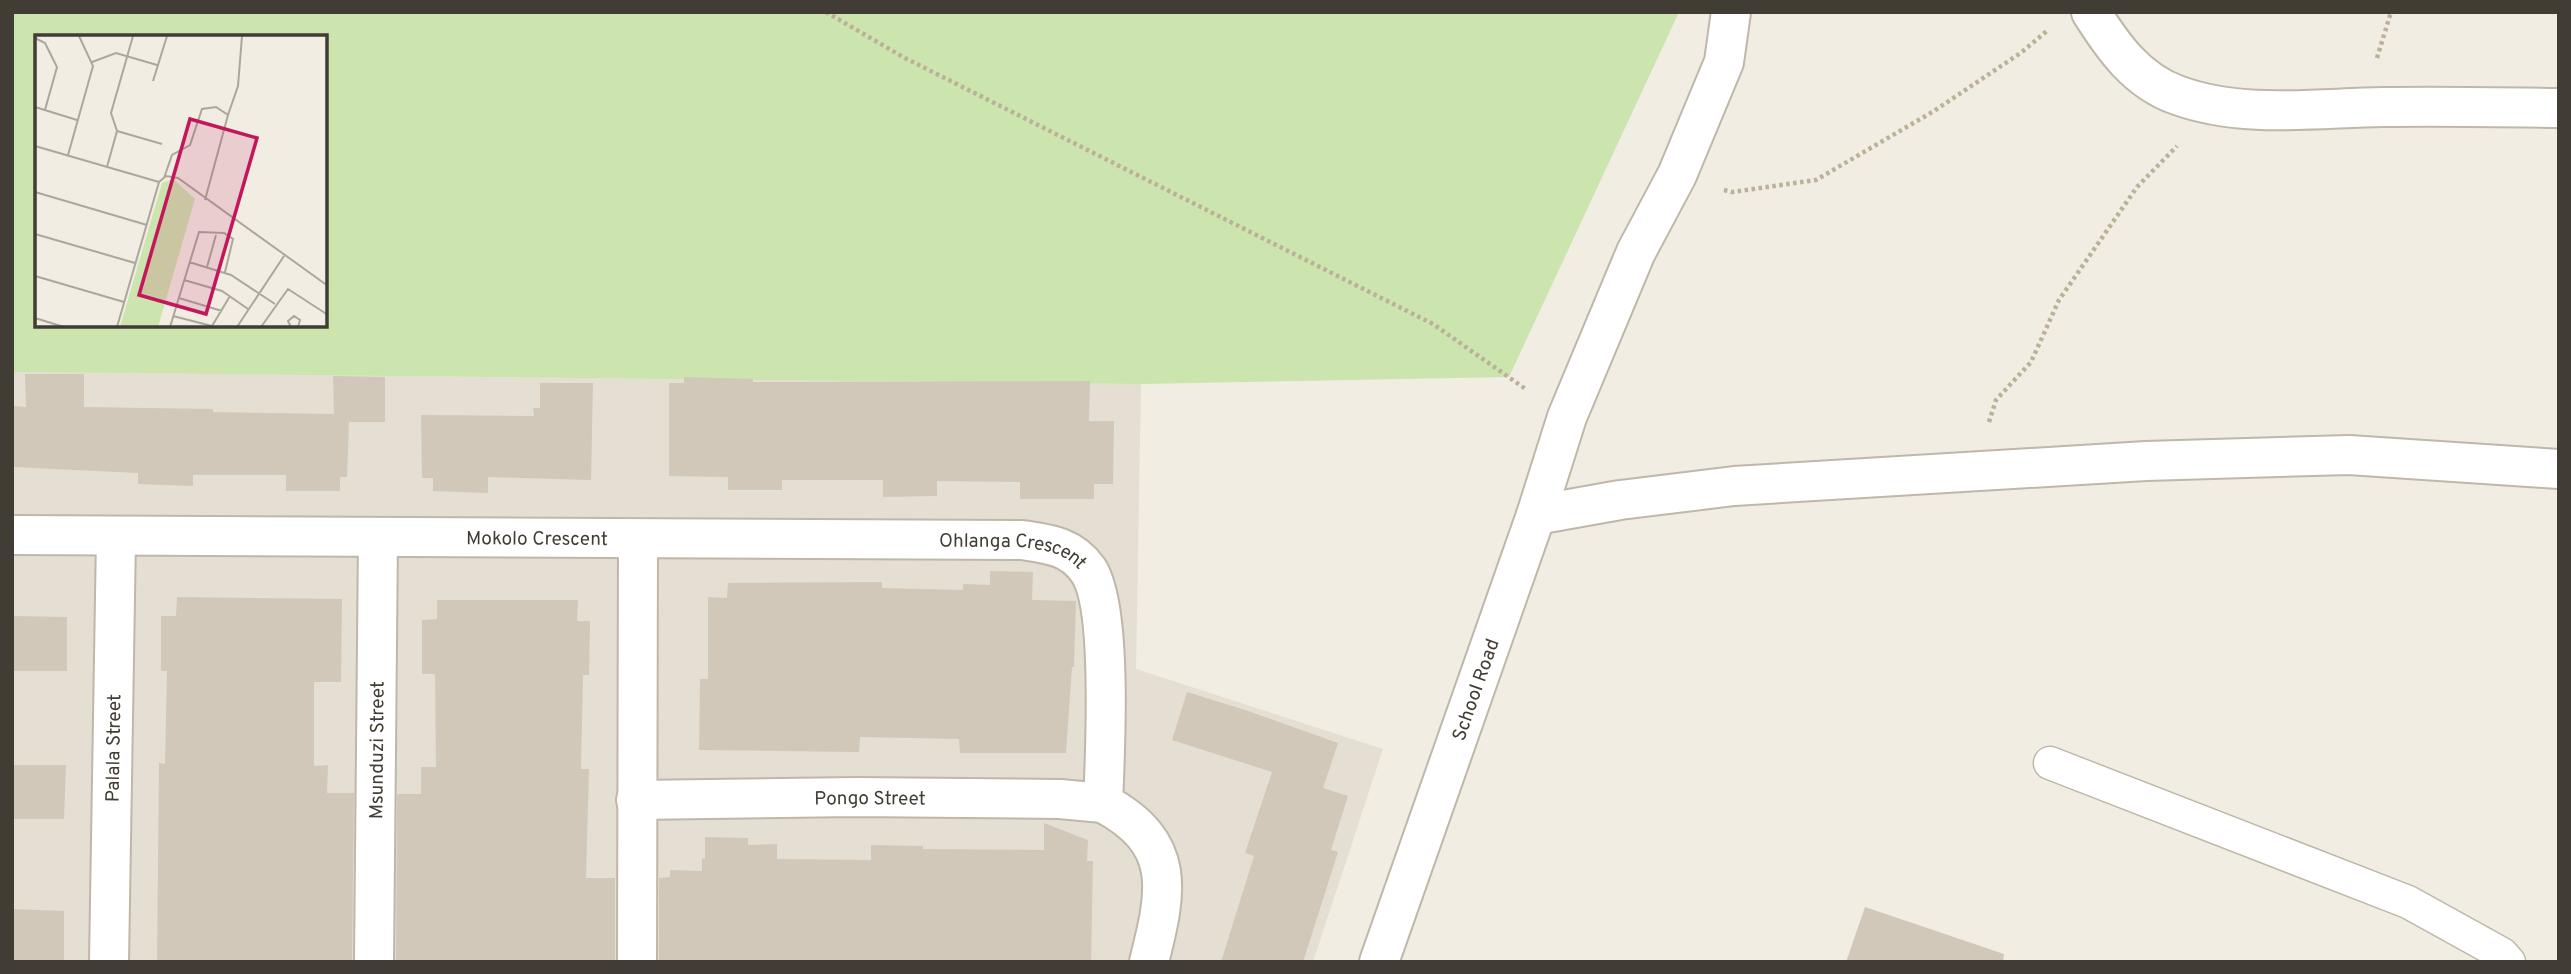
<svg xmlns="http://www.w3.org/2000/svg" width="2571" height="974" font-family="Overpass,sans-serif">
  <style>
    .residential { fill: #e5ded2 }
    .green { fill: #cce4ad; fill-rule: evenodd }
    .building { fill: #d2c8b9 }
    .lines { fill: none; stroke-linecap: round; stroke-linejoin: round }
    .lane-casing { stroke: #bfb7a9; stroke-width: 35 }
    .street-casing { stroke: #bfb7a9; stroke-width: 42 }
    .path { stroke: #bdb098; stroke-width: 4.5; stroke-dasharray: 3.5 3.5; stroke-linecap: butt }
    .lane { stroke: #fff; stroke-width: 32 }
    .street { stroke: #fff; stroke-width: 38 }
    .labels { text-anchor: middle; stroke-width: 5; stroke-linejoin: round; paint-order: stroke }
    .street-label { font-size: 19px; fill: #423d34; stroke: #fff }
    .inset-road { fill: none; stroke: #aba79d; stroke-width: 2 }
    .view { fill: #c2185b; fill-opacity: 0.15; stroke: #c2185b; stroke-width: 3.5 }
    .inset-edge { fill: none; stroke: #423d34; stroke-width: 3.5 }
  </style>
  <rect width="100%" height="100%" fill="#f1ede3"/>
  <path class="residential" d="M 12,372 L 1141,384 L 1136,669 L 1383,749 L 1313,962 L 12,962 Z"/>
  <path class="green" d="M 12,12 L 1679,12 L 1509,377 L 1141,384 L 12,372 ZM 37,37 L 326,37 L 326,326 L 37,326 Z"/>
  <path class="building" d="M 25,374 L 84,374 L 84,407 L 213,409 L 213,412 L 334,414 L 333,376 L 385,377 L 385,422 L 349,422 L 347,477 L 340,477 L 340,491 L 286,491 L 286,475 L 193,475 L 193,486 L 138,484 L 138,473 L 12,467 L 12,406 L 26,407 Z
    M 684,377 L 753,379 L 753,382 L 1090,381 L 1089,421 L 1114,421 L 1113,484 L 1094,484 L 1094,499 L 1020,499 L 1020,482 L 937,481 L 937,496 L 883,497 L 883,480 L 782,480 L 782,490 L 728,490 L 728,477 L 669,476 L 669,383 L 684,383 Z
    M 540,383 L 593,383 L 591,480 L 488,477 L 488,493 L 433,491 L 433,478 L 422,478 L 421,415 L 534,416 L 533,408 L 540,408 Z
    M 990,571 L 1033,572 L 1032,600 L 1076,601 L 1074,667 L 1072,667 L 1066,753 L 960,753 L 959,739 L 860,737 L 859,752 L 699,750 L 700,679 L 708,679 L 708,597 L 727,598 L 728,583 L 882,582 L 882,588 L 963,590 L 963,584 L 990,585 Z
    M 177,597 L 342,599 L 341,682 L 314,682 L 314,766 L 328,765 L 327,793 L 354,793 L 352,962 L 157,962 L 159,763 L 165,764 L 167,671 L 161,671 L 161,616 L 176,616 Z
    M 437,600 L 578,600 L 577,621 L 590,621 L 589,675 L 583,675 L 581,769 L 589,769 L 586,878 L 615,878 L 615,962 L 396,962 L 397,794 L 421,794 L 421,767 L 436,767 L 435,674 L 422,674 L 422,620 L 437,619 Z
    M 12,616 L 67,617 L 67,671 L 12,671 Z
    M 1187,692 L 1245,710 L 1338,743 L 1323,788 L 1348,796 L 1331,850 L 1338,852 L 1303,962 L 1221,962 L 1254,856 L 1245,853 L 1272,772 L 1172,740 Z
    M 12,765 L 66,765 L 64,819 L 12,819 Z
    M 1044,823 L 1088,840 L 1087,861 L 1093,861 L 1091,962 L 659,962 L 659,878 L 670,877 L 670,870 L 702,871 L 702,858 L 705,859 L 705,837 L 748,838 L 748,845 L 777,844 L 777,859 L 871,860 L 871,845 L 923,846 L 923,849 L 1044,850 Z
    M 1865,907 L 2004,954 L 2003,962 L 1846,962 Z
    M 12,909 L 64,911 L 64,962 L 12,962 Z"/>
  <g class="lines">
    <g class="lane-casing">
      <path id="lane" d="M 2050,763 L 2408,902 L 2502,954 L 2509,962"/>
    </g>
    <g class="street-casing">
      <g id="street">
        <path d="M 2091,12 C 2113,47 2137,81 2177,95 C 2242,119 2316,108 2383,107 C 2442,106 2500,107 2559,108"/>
        <path d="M 1536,515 L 1620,500 L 1734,486 L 2146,461 L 2349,455 L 2559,469"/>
        <path id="s1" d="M 12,535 L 1022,540 C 1049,544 1071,546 1088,570 C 1113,606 1105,756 1103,803 C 1178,843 1167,891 1149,962"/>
        <path id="s2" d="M 636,800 L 856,797 L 1060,799 L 1103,803"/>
        <path id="s3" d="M 109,962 L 116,536"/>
        <path id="s4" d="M 374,962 L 378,537"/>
        <path d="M 637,962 L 638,539"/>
        <path id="s5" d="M 1379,962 L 1536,515 L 1567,417 L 1636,252 L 1677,175 L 1724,62 L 1731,12"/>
      </g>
    </g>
    <path class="path" d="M 826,12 L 903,57 L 1433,324 L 1527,390
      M 2377,58 L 2391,12
      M 1724,190 L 1732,192 L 1816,180 L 1934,111 L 2022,52 L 2048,30
      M 1989,422 L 1996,400 L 2031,362 L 2059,300 L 2137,187 L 2177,146"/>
    <use href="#lane" class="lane"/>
    <use href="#street" class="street"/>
  </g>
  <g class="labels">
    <g class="street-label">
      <text dy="7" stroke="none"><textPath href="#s1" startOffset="525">Mokolo Crescent</textPath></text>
      <text dy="7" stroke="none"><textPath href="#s1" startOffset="1003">Ohlanga Crescent</textPath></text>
      <text dy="7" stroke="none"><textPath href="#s5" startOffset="289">School Road</textPath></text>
      <text dy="7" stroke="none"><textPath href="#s3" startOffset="214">Palala Street</textPath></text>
      <text dy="7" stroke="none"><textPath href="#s4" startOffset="212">Msunduzi Street</textPath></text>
      <text dy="7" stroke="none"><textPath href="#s2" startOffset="234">Pongo Street</textPath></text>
    </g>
  </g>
  <g transform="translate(35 35)">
    <rect width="292" height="292" fill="#f1ede3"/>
    <path d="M 138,144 L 160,164 L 123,292 L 85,292 L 127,148 Z" fill="#cce4ad"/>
    <path class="inset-road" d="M 0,3 L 10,8 L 22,32 L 10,75M 57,27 L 81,18 L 122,30M 118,46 L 132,1M 0,72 L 42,85M 193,80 L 203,51 L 207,1M 82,96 L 127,109M 0,111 L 124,147M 33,120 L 58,31 L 44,1M 72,132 L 82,96 L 76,78 L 98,1M 129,143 L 137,120 L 155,110 L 167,74 L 181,72 L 193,80 L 170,165M 124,147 L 131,141 L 143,143 L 293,251M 0,157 L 112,190M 0,199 L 100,228M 154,227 L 196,240 L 240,269M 172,232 L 181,200M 0,241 L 89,267M 149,245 L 187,256 L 213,274M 144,263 L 187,276M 138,281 L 177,291 L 195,261M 0,283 L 29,292M 82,292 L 124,147M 135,292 L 164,197 L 189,198 L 198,204 L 190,237M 202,292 L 249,221M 226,292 L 253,254 L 293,280M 256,292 L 253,286 L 259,281 L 265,285 L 263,292"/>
    <path class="view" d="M 155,84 L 222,103 L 171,279 L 104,260 Z"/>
    <rect width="292" height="292" class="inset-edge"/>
  </g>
  <rect width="2571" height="974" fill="none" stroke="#423d34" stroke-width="28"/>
</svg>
